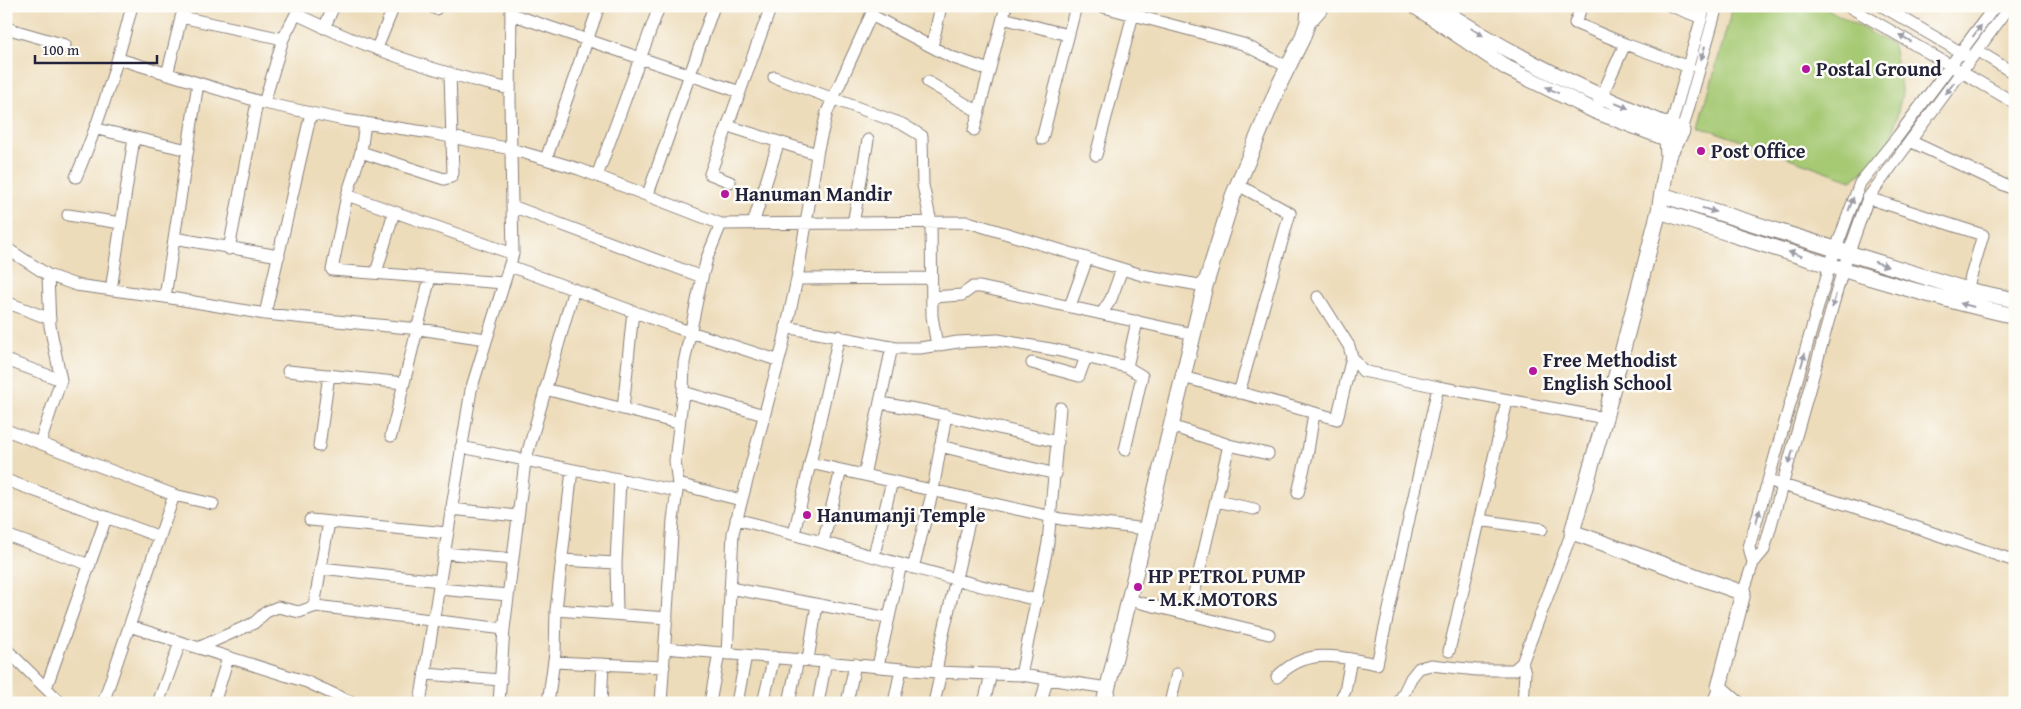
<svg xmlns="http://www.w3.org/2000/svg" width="2021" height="709" font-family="'Gentium Book Plus',serif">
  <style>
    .green { fill: #a6c973; stroke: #647657 }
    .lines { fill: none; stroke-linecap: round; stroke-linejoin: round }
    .minor-casing { stroke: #887f7a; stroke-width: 13 }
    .major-casing { stroke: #887f7a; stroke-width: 17 }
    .minor { stroke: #fff; stroke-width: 11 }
    .major { stroke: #fff; stroke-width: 15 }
    .oneway { fill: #9c9ca7 }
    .poi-dot { fill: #b5179e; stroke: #fdfcf7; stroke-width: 2 }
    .labels { text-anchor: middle; stroke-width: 5; stroke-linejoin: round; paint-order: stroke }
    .poi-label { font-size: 20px; font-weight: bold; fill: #22223b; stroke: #fdfcf7; text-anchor: start }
  </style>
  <rect width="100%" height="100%" fill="#fdfcf7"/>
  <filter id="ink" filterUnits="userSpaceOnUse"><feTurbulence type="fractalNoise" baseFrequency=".02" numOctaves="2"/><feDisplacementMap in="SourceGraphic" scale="10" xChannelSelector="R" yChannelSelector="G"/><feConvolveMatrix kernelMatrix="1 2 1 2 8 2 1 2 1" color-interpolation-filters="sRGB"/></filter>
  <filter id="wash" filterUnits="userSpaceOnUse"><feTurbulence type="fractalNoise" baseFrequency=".0096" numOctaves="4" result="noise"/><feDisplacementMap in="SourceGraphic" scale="20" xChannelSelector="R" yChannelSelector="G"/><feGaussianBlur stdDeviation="1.12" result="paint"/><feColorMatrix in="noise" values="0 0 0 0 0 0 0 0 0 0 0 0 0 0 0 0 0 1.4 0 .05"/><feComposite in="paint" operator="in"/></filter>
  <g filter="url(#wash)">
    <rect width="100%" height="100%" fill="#eddcba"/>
    <path class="green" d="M 1733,6 L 1822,6 L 1893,45 L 1902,94 L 1893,133 L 1873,166 L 1851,180 L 1699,126 Z"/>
  </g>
  <g filter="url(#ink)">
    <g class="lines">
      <g class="minor-casing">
        <path id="minor" d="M 431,6 L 436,9
          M 1100,6 L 1243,44 L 1288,67
          M 1582,6 L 1575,23 L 1625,44 L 1689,67
          M 1671,6 L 1702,18
          M 1848,6 L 2015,103
          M 1882,6 L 1967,56
          M 511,14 L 740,92
          M 871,15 L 951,57 L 989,70
          M 181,17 L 283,39
          M 1003,18 L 1068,35
          M 6,28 L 65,45
          M 324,28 L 334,6
          M 932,47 L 941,6
          M 377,48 L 394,6
          M 1978,51 L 2015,74
          M 119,59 L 264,103 L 344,120 L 431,133 L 511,149 L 579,169 L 721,224 L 968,222 L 1142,275 L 1205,286
          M 167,75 L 184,6
          M 774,77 L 902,124 L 922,136 L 923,185 L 931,223 L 932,316 L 937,346
          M 928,82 L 979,112
          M 264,103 L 283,39 L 296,14 C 362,46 438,73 510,89
          M 1595,111 L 1625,44
          M 365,123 L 361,152 L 347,195 L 332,270 L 504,283
          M 728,126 L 817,154
          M 1671,126 L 1705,6
          M 97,129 L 188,150
          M 974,130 L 1006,6
          M 1682,131 L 1717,6
          M 1042,139 L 1076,6
          M 1910,141 L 2015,190
          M 361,152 L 444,179 L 451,177 L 453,173 L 450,73
          M 1096,155 L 1135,7
          M 546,159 L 599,6
          M 597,176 L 659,7
          M 76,177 C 100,121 117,65 132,6
          M 730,182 L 710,174 L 769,12
          M 1238,185 L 1290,213 L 1239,393
          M 648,194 L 714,6
          M 347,195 L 513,254
          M 1868,198 L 1983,235 L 1967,290
          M 512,206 L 702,277
          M 68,215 L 121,223
          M 753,224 L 778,144
          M 853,224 L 868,140
          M 174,238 L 279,256
          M 6,248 L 48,275 L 76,285 L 165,297 L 265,314 L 419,329 L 486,339
          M 229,249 L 257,102
          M 510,266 L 678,328 L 777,360
          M 376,273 L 394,212
          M 797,279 L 931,278
          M 111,290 L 134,138
          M 165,297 L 198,83
          M 932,297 L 962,295 L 973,287 L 980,287 L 1193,334
          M 1318,297 L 1349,346 L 1352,357 L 1363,371 L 1438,387 L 1605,418
          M 6,302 L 50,319
          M 1070,306 L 1087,259
          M 1102,313 L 1111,299 L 1122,269
          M 265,314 L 311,113
          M 786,327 L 896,348 L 920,348 L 958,342 L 998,340 L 1056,350 L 1127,367 L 1142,376 L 1125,450
          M 6,360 L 61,380
          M 1032,363 L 1079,376 L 1086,357
          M 1127,367 L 1137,321
          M 288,371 L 404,383
          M 1183,377 L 1337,419 L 1352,357
          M 545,389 L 678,423
          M 683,392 L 764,415
          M 881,403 L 926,411 L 1058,442
          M 623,409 L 633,311
          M 1171,426 L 1229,445 L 1268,454
          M 6,430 L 174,495 L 213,504
          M 391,436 L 430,277
          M 40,443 L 61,380 L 50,326 L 48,275
          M 319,446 L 329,375
          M 940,446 L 1056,474
          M 461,447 L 677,491
          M 810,463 L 1061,519 L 1146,529
          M 864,475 L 892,347
          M 6,480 L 160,537
          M 1776,483 L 1877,514 L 2015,561
          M 678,484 L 741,500
          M 1298,493 L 1308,451 L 1314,413
          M 1216,501 L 1254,509
          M 451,509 L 517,516
          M 736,519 C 837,545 936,576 1037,600
          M 310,520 L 447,533
          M 1479,520 L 1542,529
          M 794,534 L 839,336
          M 6,535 L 90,565
          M 823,542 L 841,470
          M 444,553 L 513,559
          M 874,555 L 892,481
          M 561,560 L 616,563
          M 1753,563 L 1749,547 L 1830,265 L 1860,183 L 1898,136 L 1995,6
          M 321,568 L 440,581
          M 913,568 L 933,490 L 946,415
          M 730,588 L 889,618
          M 439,589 L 508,595
          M 1743,593 L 1753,563 L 1764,550 L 1843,269 L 1868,198 L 2010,6
          M 1129,600 L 1269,634
          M 314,606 L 329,522
          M 556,610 L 667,618
          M 617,614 L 616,563 L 620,479
          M 1189,615 L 1229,445
          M 129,626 L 307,682 L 353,703
          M 198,648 L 254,623 L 266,612 L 278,607 L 299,612 L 316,606 L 504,629
          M 665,648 L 936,672 L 1021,675 L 1108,688
          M 6,649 L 61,703
          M 1449,651 L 1507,401
          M 727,654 L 733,533 L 782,349 L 797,279 L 818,149 L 827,112 L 871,15 L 873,6
          M 808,659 L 817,605
          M 554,662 L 664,667
          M 1522,663 L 1525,673 L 1523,703
          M 878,666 L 901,564
          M 936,672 L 942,639 L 974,500
          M 426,674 L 501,680
          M 1021,675 L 1048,543 L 1060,408
          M 1277,677 C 1308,646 1338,657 1377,664 L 1438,387
          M 46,688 L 106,518
          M 103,703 L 174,495
          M 158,703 L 180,643
          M 214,703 L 228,658
          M 420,703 L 471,390 L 513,254 L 510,101 L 511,6
          M 499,703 L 504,629 L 525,462 L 574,289
          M 548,703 L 555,653 L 556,610 L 572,470
          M 601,703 L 603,664
          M 661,703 L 673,520 L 678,484 L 675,461 L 683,392 L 684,363 L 700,286 L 707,258 L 721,224
          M 710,703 L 719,653
          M 737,703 L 746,655
          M 763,703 L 774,657
          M 789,703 L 798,659
          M 818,703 L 826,661
          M 847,703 L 855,664
          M 894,703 L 901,669
          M 934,703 L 941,672
          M 984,703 L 991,674
          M 1041,703 L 1047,679
          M 1170,703 L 1177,674
          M 1338,703 L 1345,691 L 1351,659
          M 1399,703 L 1411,678 L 1419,668 L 1431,665 L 1477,670 L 1514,670 L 1522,663 L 1572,532
          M 1713,703 L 1719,687"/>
      </g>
      <g class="major-casing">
        <path id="major" d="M 1415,6 L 1507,68 L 1595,111 L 1676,142
          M 1436,6 C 1514,58 1596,96 1682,131 L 1668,156
          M 1308,22 L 1322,6
          M 1671,126 L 1667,138 L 1668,156 L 1659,211 L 1605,418 L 1572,532 L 1743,593 L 1719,687 L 1737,703
          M 1662,195 L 1967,290 L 2015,300
          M 1659,211 C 1777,248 1894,289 2015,316
          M 1104,703 L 1205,286 L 1233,196 L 1280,83 L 1302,39 L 1308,22 L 1309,6"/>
      </g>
      <use href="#minor" class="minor"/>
      <use href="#major" class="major"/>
    </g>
    <defs><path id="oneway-solid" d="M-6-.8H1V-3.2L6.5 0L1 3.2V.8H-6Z" transform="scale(1.25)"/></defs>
    <g class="oneway">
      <use href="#oneway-solid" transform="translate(1977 31) rotate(-53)"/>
      <use href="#oneway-solid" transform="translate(1477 32) rotate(32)"/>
      <use href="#oneway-solid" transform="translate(1905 38) rotate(-150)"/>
      <use href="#oneway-solid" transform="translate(1703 53) rotate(106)"/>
      <use href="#oneway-solid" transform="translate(1950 88) rotate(127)"/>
      <use href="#oneway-solid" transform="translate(1552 90) rotate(-154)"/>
      <use href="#oneway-solid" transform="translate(1622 106) rotate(22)"/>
      <use href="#oneway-solid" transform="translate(1851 204) rotate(-70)"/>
      <use href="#oneway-solid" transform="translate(1709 210) rotate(18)"/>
      <use href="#oneway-solid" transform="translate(1795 254) rotate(-163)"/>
      <use href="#oneway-solid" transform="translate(1881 264) rotate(17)"/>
      <use href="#oneway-solid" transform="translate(1834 301) rotate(105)"/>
      <use href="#oneway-solid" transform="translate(1967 305) rotate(-165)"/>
      <use href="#oneway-solid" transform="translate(1803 360) rotate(-74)"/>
      <use href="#oneway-solid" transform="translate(1791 457) rotate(105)"/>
      <use href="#oneway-solid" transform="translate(1758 516) rotate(-74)"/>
    </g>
  </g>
  <g class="poi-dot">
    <circle cx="1806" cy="69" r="5"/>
    <circle cx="1701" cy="151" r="5"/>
    <circle cx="725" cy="194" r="5"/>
    <circle cx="1533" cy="371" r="5"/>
    <circle cx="807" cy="515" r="5"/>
    <circle cx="1138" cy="587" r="5"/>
  </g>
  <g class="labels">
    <g class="poi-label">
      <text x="1816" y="76">Postal Ground</text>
      <text x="1711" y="158">Post Office</text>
      <text x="735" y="201">Hanuman Mandir</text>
      <text x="1543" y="367">Free Methodist<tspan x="1543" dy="23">English School</tspan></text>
      <text x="817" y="522">Hanumanji Temple</text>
      <text x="1148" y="583">HP PETROL PUMP<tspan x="1148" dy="23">- M.K.MOTORS</tspan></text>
    </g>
  </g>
  <rect width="2021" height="709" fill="none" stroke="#fdfcf7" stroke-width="25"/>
  <path d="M35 55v8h122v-8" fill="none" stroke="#22223b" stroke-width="2.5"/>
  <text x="42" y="55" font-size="15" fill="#22223b" stroke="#fdfcf7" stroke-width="4" paint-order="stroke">100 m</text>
</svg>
